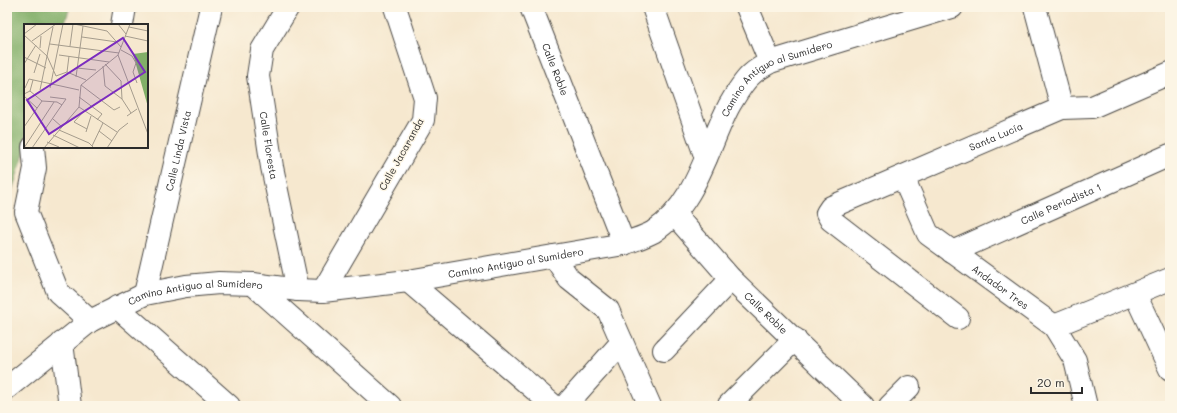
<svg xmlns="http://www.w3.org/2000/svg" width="1177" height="413" font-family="Mali,sans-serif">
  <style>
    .forest { fill: #81af68; stroke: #566d4a }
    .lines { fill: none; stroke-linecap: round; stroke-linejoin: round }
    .minor-casing { stroke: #494744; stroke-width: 24 }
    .minor { stroke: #fff; stroke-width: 22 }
    .labels { text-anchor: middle; stroke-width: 3; stroke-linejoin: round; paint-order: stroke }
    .street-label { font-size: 10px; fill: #2b2b2b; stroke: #fcf5e5 }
    .inset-road { fill: none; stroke: #a59c8d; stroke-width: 1 }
    .view { fill: #7b2cbf; fill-opacity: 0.15; stroke: #7b2cbf; stroke-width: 2 }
    .inset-edge { fill: none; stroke: #2b2b2b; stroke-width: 2 }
  </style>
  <rect width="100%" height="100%" fill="#fcf5e5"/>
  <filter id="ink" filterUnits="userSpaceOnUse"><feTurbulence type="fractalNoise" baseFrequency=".025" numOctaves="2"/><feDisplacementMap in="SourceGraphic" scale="8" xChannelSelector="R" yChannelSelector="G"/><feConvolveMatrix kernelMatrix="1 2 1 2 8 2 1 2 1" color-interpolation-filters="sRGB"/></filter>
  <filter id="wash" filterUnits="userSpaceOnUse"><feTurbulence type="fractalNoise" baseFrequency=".012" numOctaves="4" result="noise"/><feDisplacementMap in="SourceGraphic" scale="16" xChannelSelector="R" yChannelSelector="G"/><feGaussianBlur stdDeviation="0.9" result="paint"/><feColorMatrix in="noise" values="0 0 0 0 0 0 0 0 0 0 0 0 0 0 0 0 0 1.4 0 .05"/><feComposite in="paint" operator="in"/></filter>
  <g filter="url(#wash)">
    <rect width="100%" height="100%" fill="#f6e8cf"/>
    <path class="forest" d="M 7,7 L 70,7 L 64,25 L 25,25 L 26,147 L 7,206 Z"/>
  </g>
  <g filter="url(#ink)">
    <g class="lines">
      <g class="minor-casing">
        <g id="minor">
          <path id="s1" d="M 288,7 L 262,50 L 258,76 L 272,167 L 298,290"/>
          <path id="s2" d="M 531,7 L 624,244"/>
          <path d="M 653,7 L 706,158"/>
          <path d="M 747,7 L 770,62"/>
          <path d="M 1035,7 L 1062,108"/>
          <path d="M 122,25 L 125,7"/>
          <path d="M 33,147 L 35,168 L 26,212 L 58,292 L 90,321"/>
          <path id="s3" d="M 903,177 L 928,234 L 1054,326 L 1075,360 L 1086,406"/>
          <path id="s4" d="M 674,214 L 731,279 L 863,406"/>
          <path id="s5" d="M 952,252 L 1170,155"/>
          <path d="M 554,256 L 569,279 L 608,310 L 650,406"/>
          <path d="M 408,281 L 554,406"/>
          <path d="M 253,284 L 390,406"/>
          <path d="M 323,291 L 423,120 L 425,98 L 395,7"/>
          <path id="s6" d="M 145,294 L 211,7"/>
          <path d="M 1135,294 L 1170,369"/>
          <path d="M 117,307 L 229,406"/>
          <path id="s7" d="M 958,318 L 831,220 L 827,213 L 831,207 L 1062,108 L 1092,107 L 1170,73"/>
          <path d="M 1054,326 L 1170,279"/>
          <path d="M 62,343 L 70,406"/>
          <path d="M 664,350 L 731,279"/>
          <path id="s8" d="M 7,388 L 90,321 L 145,294 L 186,286 L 219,283 L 253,284 L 298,290 L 323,291 L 408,281 L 624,244 C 633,240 644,237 653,232 C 696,205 707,148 729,106 C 735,96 743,81 752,74 C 757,69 764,66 770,62 L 952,7"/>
          <path d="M 729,405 L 795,339"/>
          <path d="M 565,406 L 622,342"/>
          <path d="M 890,406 L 909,387"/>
        </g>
      </g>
      <use href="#minor" class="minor"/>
    </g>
  </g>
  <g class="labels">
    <g class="street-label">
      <text dy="4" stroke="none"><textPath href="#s2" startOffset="67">Calle Roble</textPath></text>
      <text dy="4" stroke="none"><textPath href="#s8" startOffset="890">Camino Antiguo al Sumidero</textPath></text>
      <text dy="4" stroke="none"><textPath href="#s7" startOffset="355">Santa Lucía</textPath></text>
      <text dy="4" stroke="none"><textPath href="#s1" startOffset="147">Calle Floresta</textPath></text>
      <text dy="4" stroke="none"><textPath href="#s6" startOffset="147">Calle Linda Vista</textPath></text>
      <text transform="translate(401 154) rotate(-61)" y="4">Calle Jacaranda</text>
      <text dy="4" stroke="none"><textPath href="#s5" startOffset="119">Calle Periodista 1</textPath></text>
      <text dy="4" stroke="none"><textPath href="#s8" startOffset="542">Camino Antiguo al Sumidero</textPath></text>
      <text dy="4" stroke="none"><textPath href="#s3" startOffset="152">Andador Tres</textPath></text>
      <text dy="4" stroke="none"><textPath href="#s8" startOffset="218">Camino Antiguo al Sumidero</textPath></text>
      <text dy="4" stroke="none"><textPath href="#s4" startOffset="135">Calle Roble</textPath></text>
    </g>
  </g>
  <g transform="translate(24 24)">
    <rect width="124" height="124" fill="#f6e8cf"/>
    <path d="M 124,28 L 124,83 L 109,30 Z" fill="#81af68"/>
    <path class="inset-road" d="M 50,0 L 83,7 L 97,23M 94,0 L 102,10M 105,3 L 124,7M 0,10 L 13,0M 0,11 L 23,32 L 32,52 L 43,48M 101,12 L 124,17M 58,13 L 93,18M 8,17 L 32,0M 26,20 L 95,29M 46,22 L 49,0M 16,24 L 17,12M 97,26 L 108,32 L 112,39 L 109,48 L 113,59M 35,31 L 85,38M 94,31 L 124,110M 0,33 L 22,44M 0,40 L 12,21M 81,40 L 97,57 L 98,75M 79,42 L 81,62 L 98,75 L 107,89M 53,44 L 72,46M 43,48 L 62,56M 43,48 L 45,32M 10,49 L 16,30M 52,53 L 59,2M 57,61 L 90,86 L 96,83M 1,64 L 5,55 L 55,66M 26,64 L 39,0M 16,66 L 29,3M 6,67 L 18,77 L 33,78 L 38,81M 0,70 L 6,67 L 9,56M 0,72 L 13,84M 55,73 L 78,90 L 73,96M 55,83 L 93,108M 60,87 L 50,98 L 63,105M 103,92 L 113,85M 29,95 L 38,103M 0,103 L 18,77M 35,106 L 65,119 L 70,124M 75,107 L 88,117M 62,108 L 67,92M 29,111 L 56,124M 23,118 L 35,123M 68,122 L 79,99M 0,124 L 30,78M 8,124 L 42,75 L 26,73M 20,124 L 55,83 L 57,61 L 94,31 L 106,0M 83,124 L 95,106 L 104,99"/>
    <path class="view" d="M 99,14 L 121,48 L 25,110 L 3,76 Z"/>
    <rect width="124" height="124" class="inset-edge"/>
  </g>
  <rect width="1177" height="413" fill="none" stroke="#fcf5e5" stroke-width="24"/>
  <path d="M1031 387v6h51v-6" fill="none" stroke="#2b2b2b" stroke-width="2"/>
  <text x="1037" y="387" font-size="12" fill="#2b2b2b" stroke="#fcf5e5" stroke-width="3" paint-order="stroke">20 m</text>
</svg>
